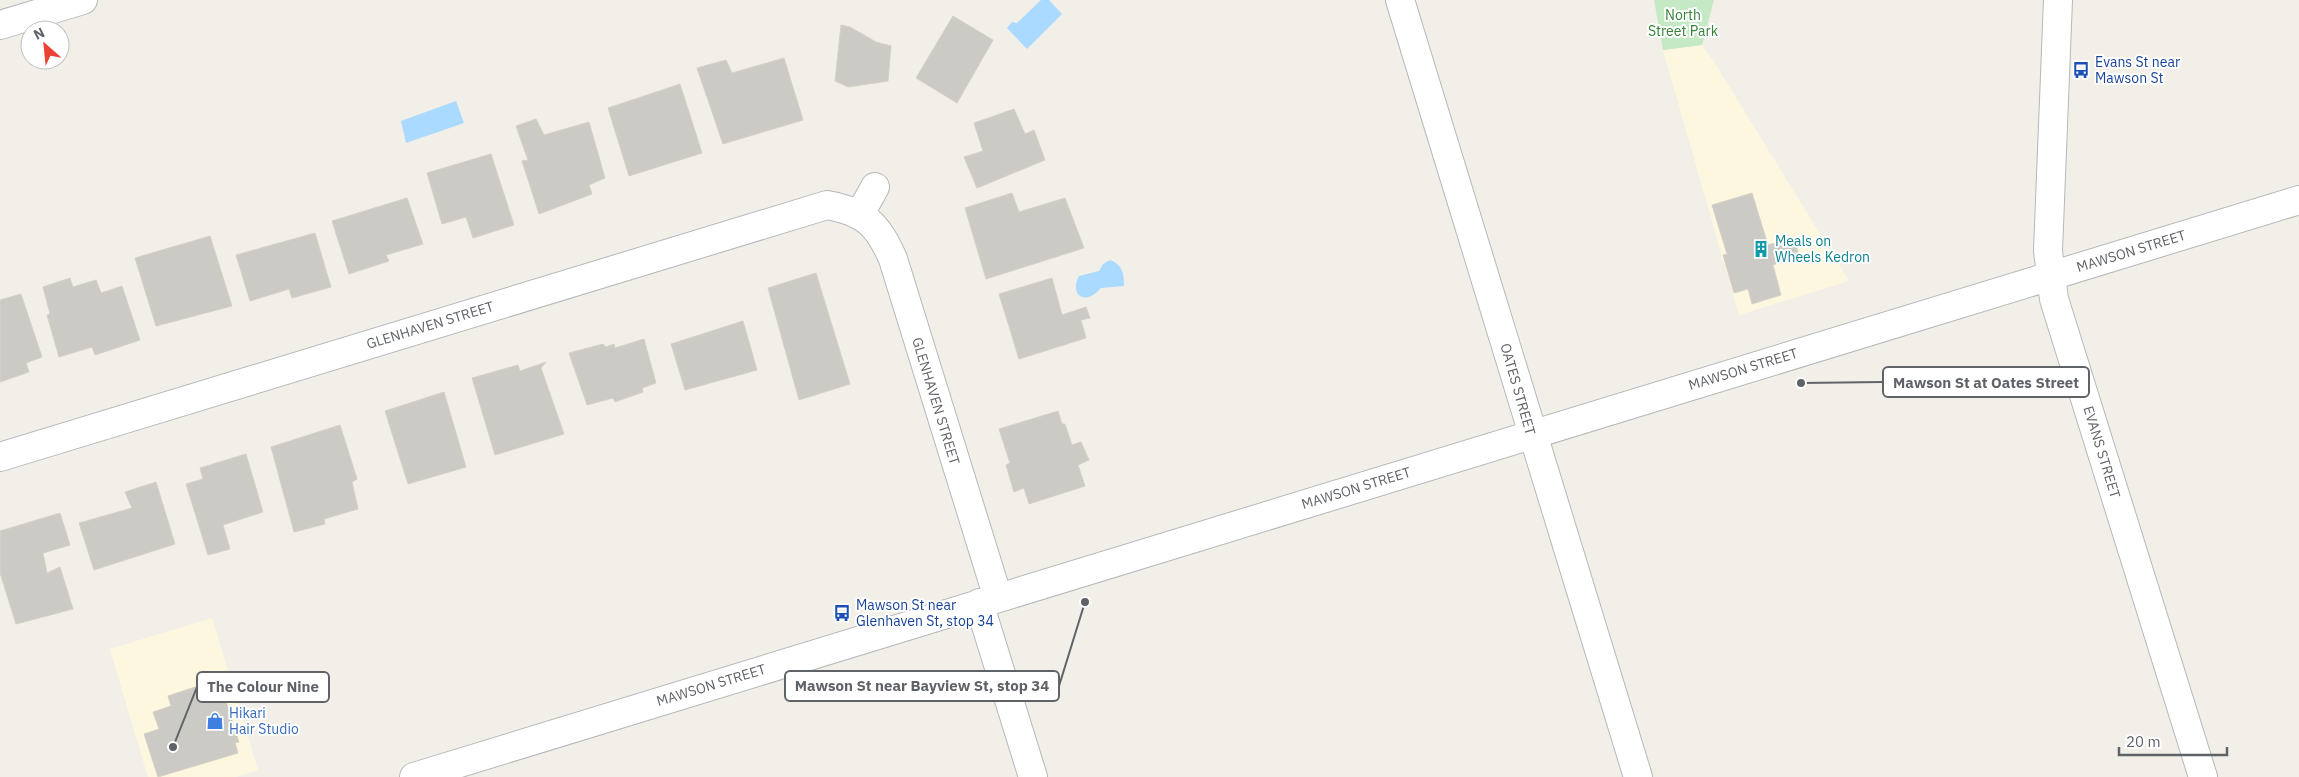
<svg xmlns="http://www.w3.org/2000/svg" width="2299" height="777" font-family="'IBM Plex Sans',sans-serif">
  <style>
    .commercial { fill: #fef7e0 }
    .green { fill: #c5e8c5 }
    .water { fill: #aadaff }
    .building { fill: #cccac5; stroke: #d6d1c6 }
    .lines { fill: none; stroke-linecap: round; stroke-linejoin: round }
    .minor-casing { stroke: #b5b8bc; stroke-width: 30 }
    .minor { stroke: #fff; stroke-width: 28 }
    .labels { text-anchor: middle; stroke-width: 4; stroke-linejoin: round; paint-order: stroke }
    .park-label { font-size: 14px; fill: #348238; stroke: #fff }
    .transit-label { font-size: 14px; fill: #164399; stroke: #fff; text-anchor: start }
    .culture-label { font-size: 14px; fill: #0d838f; stroke: #fff; text-anchor: start }
    .street-label { font-size: 14px; fill: #5f6368; stroke: #fff }
    .shop-label { font-size: 14px; fill: #366cbe; stroke: #fff; text-anchor: start }
    .leader { fill: none; stroke: #5f6368; stroke-width: 2 }
    .callout-dot { fill: #5f6368; stroke: #fff; stroke-width: 2 }
    .callout { fill: #fff; stroke: #5f6368; stroke-width: 2 }
    .callout-label { font-size: 15px; text-anchor: middle; font-weight: bold; fill: #5f6368 }
  </style>
  <rect width="100%" height="100%" fill="#f1efe8"/>
  <path class="commercial" d="M 1702,45 L 1716,65 L 1849,281 L 1739,315 L 1663,50 Z
    M 212,618 L 258,770 L 236,777 L 148,777 L 110,649 Z"/>
  <path class="green" d="M 1654,0 L 1714,0 L 1702,45 L 1663,50 Z"/>
  <path class="water" d="M 1041,0 L 1049,0 L 1062,14 L 1027,49 L 1007,28 L 1012,22 L 1017,23 Z
    M 456,101 L 464,123 L 406,143 L 401,121 Z
    M 1110,260 C 1123,265 1124,274 1124,286 L 1101,288 C 1085,307 1069,295 1079,276 L 1099,271 L 1103,264 Z"/>
  <path class="building" d="M 953,16 L 993,40 L 957,103 L 916,78 Z
    M 841,25 L 850,27 L 876,42 L 891,46 L 888,81 L 848,87 L 835,81 Z
    M 784,58 L 803,120 L 723,144 L 697,68 L 726,60 L 732,73 Z
    M 680,84 L 702,153 L 629,176 L 608,108 Z
    M 1014,109 L 1025,134 L 1034,130 L 1045,160 L 977,188 L 964,157 L 983,151 L 974,123 Z
    M 536,119 L 544,135 L 589,122 L 605,178 L 589,185 L 592,194 L 539,214 L 522,161 L 528,160 L 516,126 Z
    M 491,154 L 514,225 L 473,238 L 466,217 L 442,224 L 427,173 Z
    M 1012,193 L 1019,212 L 1065,198 L 1084,248 L 986,279 L 965,208 Z
    M 1752,193 L 1768,245 L 1794,237 L 1799,256 L 1773,265 L 1781,295 L 1752,304 L 1748,289 L 1734,293 L 1723,255 L 1727,254 L 1712,205 Z
    M 407,198 L 423,244 L 386,255 L 389,261 L 349,274 L 332,221 Z
    M 315,233 L 331,287 L 292,298 L 289,289 L 250,301 L 236,255 Z
    M 210,236 L 232,306 L 156,326 L 135,258 Z
    M 816,273 L 850,384 L 799,400 L 768,288 Z
    M 70,278 L 73,287 L 96,280 L 101,293 L 122,286 L 140,340 L 95,355 L 92,347 L 59,357 L 47,315 L 50,314 L 43,287 Z
    M 1052,278 L 1062,315 L 1086,307 L 1090,318 L 1081,320 L 1086,338 L 1019,359 L 999,294 Z
    M 21,294 L 42,357 L 26,363 L 29,372 L 0,382 L 0,300 Z
    M 743,321 L 757,370 L 685,390 L 671,344 Z
    M 644,339 L 656,383 L 642,388 L 643,392 L 615,402 L 613,398 L 587,405 L 569,353 L 603,344 L 606,347 L 614,344 L 615,348 Z
    M 546,362 L 541,368 L 564,434 L 495,455 L 472,378 L 518,365 L 520,371 Z
    M 444,392 L 466,467 L 408,484 L 385,411 Z
    M 1058,411 L 1062,424 L 1065,424 L 1072,445 L 1081,442 L 1089,460 L 1078,465 L 1085,486 L 1029,504 L 1024,488 L 1014,492 L 1006,465 L 1010,463 L 999,429 Z
    M 340,425 L 357,479 L 352,482 L 358,509 L 324,519 L 325,524 L 294,532 L 271,447 Z
    M 246,454 L 263,512 L 223,525 L 230,549 L 208,555 L 186,484 L 203,479 L 200,468 Z
    M 156,482 L 175,544 L 94,570 L 79,523 L 132,508 L 125,492 Z
    M 60,513 L 70,545 L 43,553 L 47,573 L 60,567 L 73,609 L 16,624 L 0,573 L 0,531 Z
    M 219,679 L 239,742 L 235,743 L 238,753 L 158,777 L 144,734 L 159,729 L 153,712 L 171,706 L 168,696 Z"/>
  <g class="lines">
    <g class="minor-casing">
      <path id="minor" d="M 1400,0 L 1638,777
        M 2058,0 L 2048,251 L 2054,299 L 2203,777
        M 0,25 L 83,0
        M 860,214 L 875,187
        M 0,457 L 827,205 C 865,212 878,224 893,259 L 998,598
        M 979,603 L 1033,777
        M 414,777 L 2299,200"/>
    </g>
    <use href="#minor" class="minor"/>
  </g>
  <defs>
    <g id="bus-bare" transform="scale(1.35)"><path d="M-5-6H5V4H4V6H2V4H-2V6H-4V4H-5ZM-3.5-4V0h7V-4ZM-3.5 1.2v1.5H-2V1.2ZM2 1.2v1.5H3.5V1.2Z" fill="#1a4fb4" stroke="#fff" stroke-width="2.5" paint-order="stroke"/></g>
    <g id="building-bare" transform="scale(1.35)"><path d="M-4-6H4V6H1V3H-1V6H-4ZM-2.5-4.3h1.7v1.8h-1.7ZM.8-4.3h1.7v1.8H.8ZM-2.5-1h1.7V.8h-1.7ZM.8-1h1.7V.8H.8Z" fill="#0f9aa8" stroke="#fff" stroke-width="2.5" paint-order="stroke"/></g>
    <g id="shop-bare" transform="scale(1.35)"><path d="M-5-2.5h2.3a2.7 3.5 0 0 1 5.4 0H5L5.5 6h-11ZM-1.5-2.5h3a1.5 2.3 0 0 0-3 0Z" fill="#3f7fe0" stroke="#fff" stroke-width="2.5" paint-order="stroke"/></g>
  </defs>
  <g fill-rule="evenodd">
    <use href="#bus-bare" x="2081" y="70"/>
    <use href="#building-bare" x="1761" y="249"/>
    <use href="#bus-bare" x="842" y="613"/>
    <use href="#shop-bare" x="215" y="721"/>
  </g>
  <g class="labels">
    <g class="park-label">
      <text x="1683" y="20">North<tspan x="1683" dy="16">Street Park</tspan></text>
    </g>
    <g class="transit-label">
      <text x="2095" y="67">Evans St near<tspan x="2095" dy="16">Mawson St</tspan></text>
      <text x="856" y="610">Mawson St near<tspan x="856" dy="16">Glenhaven St, stop 34</tspan></text>
    </g>
    <g class="culture-label">
      <text x="1775" y="246">Meals on<tspan x="1775" dy="16">Wheels Kedron</tspan></text>
    </g>
    <g class="street-label">
      <text transform="translate(2131 251) rotate(-17)" y="5">MAWSON STREET</text>
      <text transform="translate(430 325) rotate(-17)" y="5">GLENHAVEN STREET</text>
      <text transform="translate(1743 369) rotate(-17)" y="5">MAWSON STREET</text>
      <text transform="translate(1518 389) rotate(74)" y="5">OATES STREET</text>
      <text transform="translate(936 401) rotate(73)" y="5">GLENHAVEN STREET</text>
      <text transform="translate(2102 452) rotate(73)" y="5">EVANS STREET</text>
      <text transform="translate(1356 488) rotate(-17)" y="5">MAWSON STREET</text>
      <text transform="translate(711 685) rotate(-17)" y="5">MAWSON STREET</text>
    </g>
    <g class="shop-label">
      <text x="229" y="718">Hikari<tspan x="229" dy="16">Hair Studio</tspan></text>
    </g>
  </g>
  <path class="leader" d="M1801 383L1883 382M1085 602L1059 686M173 747L197 687"/>
  <g class="callout-dot">
    <circle cx="1801" cy="383" r="5"/>
    <circle cx="1085" cy="602" r="5"/>
    <circle cx="173" cy="747" r="5"/>
  </g>
  <g class="callout">
    <rect x="1883" y="367" width="206" height="30" rx="5"/>
    <rect x="785" y="671" width="274" height="30" rx="5"/>
    <rect x="197" y="672" width="132" height="30" rx="5"/>
  </g>
  <g class="callout-label">
    <text x="1986" y="388">Mawson St at Oates Street</text>
    <text x="922" y="691">Mawson St near Bayview St, stop 34</text>
    <text x="263" y="692">The Colour Nine</text>
  </g>
  <g transform="translate(45 45) rotate(333)"><circle r="24" fill="#ffffff" stroke="#bfc1c3"/>
  <path d="M0-4L9 19L0 12L-9 19Z" fill="#ea4335"/>
  <text y="-8" font-size="14" font-weight="bold" text-anchor="middle" fill="#5f6368">N</text>
  </g>
  <path d="M2119 747v8h108v-8" fill="none" stroke="#5f6368" stroke-width="2.5"/>
  <text x="2126" y="747" font-size="15" fill="#5f6368" stroke="#ffffff" stroke-width="4" paint-order="stroke">20 m</text>
</svg>
